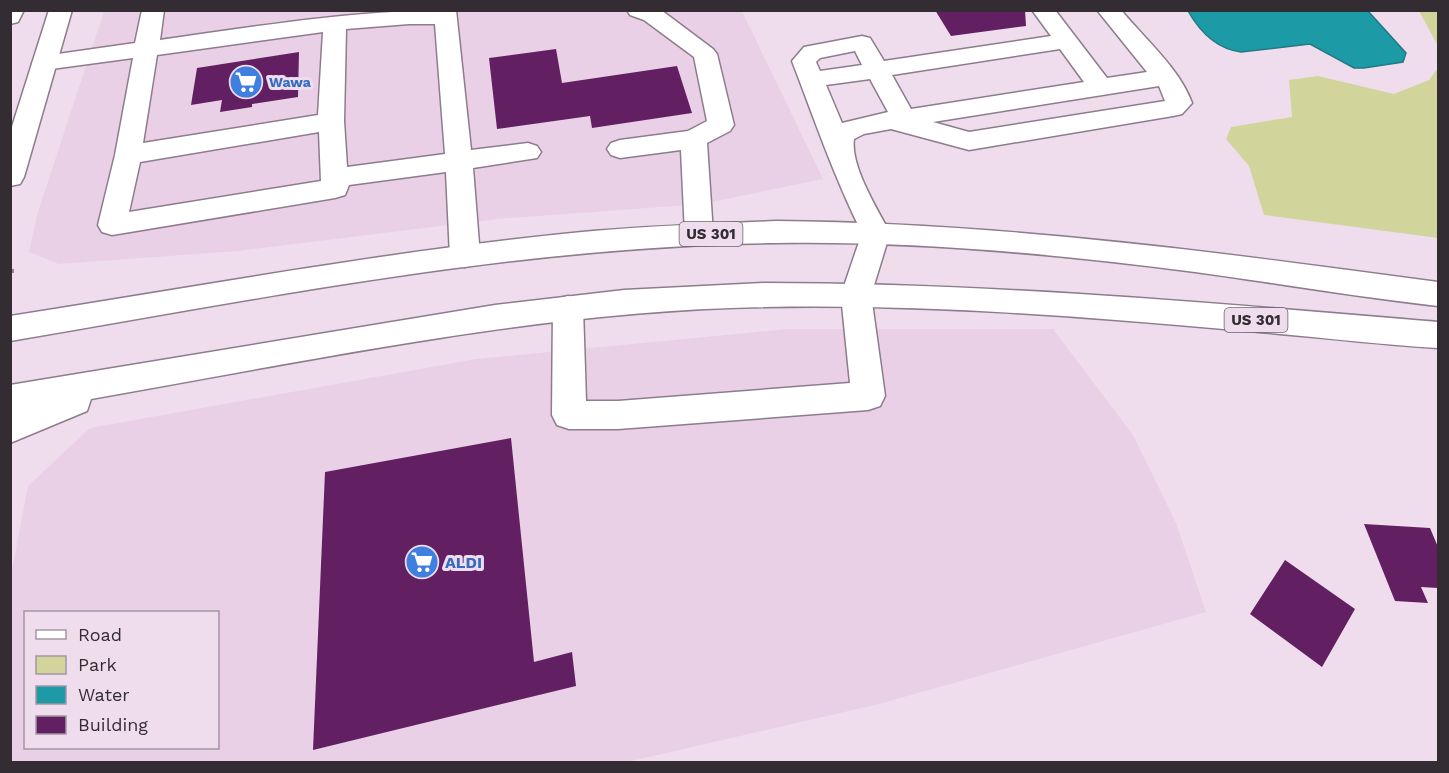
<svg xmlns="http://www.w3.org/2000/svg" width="1449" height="773" font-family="'Work Sans',sans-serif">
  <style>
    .built { fill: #e9d0e7; fill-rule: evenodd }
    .green { fill: #d1d59b }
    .water { fill: #1c9aa6; stroke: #237984; stroke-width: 1.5 }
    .building { fill: #622062 }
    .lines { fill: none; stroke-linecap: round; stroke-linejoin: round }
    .minor-casing { stroke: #8d7c8c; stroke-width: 3 }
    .major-casing { stroke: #8d7c8c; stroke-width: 3 }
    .path { stroke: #8f838f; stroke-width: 4; stroke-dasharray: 4.5 4.5; stroke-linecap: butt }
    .minor { fill: #fff; fill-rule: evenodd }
    .major { fill: #fff; fill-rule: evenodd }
    .labels { text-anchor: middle; stroke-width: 6; stroke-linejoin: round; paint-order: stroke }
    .far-shop-label { font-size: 14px; font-weight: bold; fill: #366cbe; stroke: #efddee; text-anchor: start }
    .shield { fill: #efddee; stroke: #6b616b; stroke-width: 1.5 }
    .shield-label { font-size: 15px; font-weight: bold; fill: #332c33 }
    .shop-label { font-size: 16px; font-weight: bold; fill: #366cbe; stroke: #efddee; text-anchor: start }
  </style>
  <rect width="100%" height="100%" fill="#efddee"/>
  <path class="built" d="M 104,11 L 742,11 L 823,179 L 702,204 L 498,219 L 238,251 L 59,264 L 29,252 L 37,215 Z
    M 788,329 L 1053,329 L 1133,435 L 1176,523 L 1206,612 L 879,704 L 627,762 L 11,762 L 11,575 L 28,486 L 90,428 L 476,359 ZM 26,612 L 218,612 L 218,748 L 26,748 Z"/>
  <path class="green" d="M 1419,11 L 1438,11 L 1438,46 Z
    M 1438,68 L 1438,238 L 1264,215 L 1249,166 L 1226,139 L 1231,127 L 1292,117 L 1289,80 L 1318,76 L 1394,94 L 1429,80 Z"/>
  <path class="water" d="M 1188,11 L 1368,11 L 1406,53 L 1403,62 L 1364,68 L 1354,68 L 1310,44 L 1241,52 C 1216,49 1200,32 1188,11 Z"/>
  <path class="building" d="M 935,10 L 1025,10 L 1026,26 L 951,36 Z
    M 556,49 L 562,83 L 677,66 L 692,113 L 592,128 L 590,116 L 497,129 L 489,58 Z
    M 299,52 L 298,97 L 252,104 L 252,107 L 220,112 L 222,100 L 191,105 L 197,68 Z
    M 511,438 L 534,662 L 572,652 L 576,686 L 313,750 L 325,472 Z
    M 1364,524 L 1430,528 L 1438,547 L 1438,588 L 1421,587 L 1428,603 L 1395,601 Z
    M 1285,560 L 1355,609 L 1322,667 L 1250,614 Z"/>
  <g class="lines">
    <g class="minor-casing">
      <path id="minor" d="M 142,10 L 164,10 L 160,40 C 258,26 356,10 456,10 L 471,150 L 528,143 L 537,146 L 541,152 L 537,158 L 473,168 L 480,256 L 475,264 L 465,267 L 455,264 L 450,256 L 446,172 L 349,185 L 345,195 L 335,198 L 112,235 L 102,232 L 98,225 L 115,155 L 133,58 L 44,70 L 35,68 L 32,63 L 35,58 L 44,56 L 135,43 ZM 409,24 L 435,24 L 445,154 L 347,167 L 344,121 L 346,29 ZM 323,32 L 318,115 L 143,143 L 157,55 ZM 319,132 L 321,181 L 129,212 L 140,162 Z
        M 627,10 L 661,10 L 713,49 L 717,54 L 734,125 L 730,131 L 707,143 L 713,234 L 709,241 L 699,245 L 689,241 L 685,234 L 681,150 L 620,158 L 611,155 L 607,149 L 611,143 L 620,140 L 688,131 L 707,121 L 694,57 L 644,20 L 630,15 Z
        M 1032,10 L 1055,10 L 1107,78 L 1147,72 L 1097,10 L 1121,10 C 1144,38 1180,69 1192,103 L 1182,114 L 1173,116 L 969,150 L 891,129 L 864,134 L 854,139 C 850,166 878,210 890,233 L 871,295 L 885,396 L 880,406 L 868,410 L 618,429 L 569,429 L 557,425 L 552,415 L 553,308 L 557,299 L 568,296 L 579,299 L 583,308 L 586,401 L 618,401 L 850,383 L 841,295 L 862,233 C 834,177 814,118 792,61 L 804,47 L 862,36 L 870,38 L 884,61 L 1051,36 ZM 1060,49 L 1084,82 L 911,109 L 892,75 ZM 855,51 L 862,65 L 820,71 L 816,62 L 820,58 ZM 870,79 L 888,112 L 842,123 L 826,85 ZM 1159,86 L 1165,101 L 969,132 L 933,122 Z"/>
    </g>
    <g class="major-casing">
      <path id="major" d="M 10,10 L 24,10 L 18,22 L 10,24 Z
        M 49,10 L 72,10 L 24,177 L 20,184 L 10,186 L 10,133 Z
        M 777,221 C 1000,223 1217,252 1438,282 L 1438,306 C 1357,297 1276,283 1195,272 C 1057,254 917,241 777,243 C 519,246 264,298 10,341 L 10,316 C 201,286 390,251 582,232 C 647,226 712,224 777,221 Z
        M 763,283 C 989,283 1213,303 1438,322 L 1438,348 C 1371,344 1303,335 1235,330 C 1079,316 922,304 765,307 C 538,311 314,360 91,399 L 87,411 L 10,443 L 10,385 L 495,305 L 624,290 Z"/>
    </g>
    <path class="path" d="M 10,271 L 14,271"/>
    <use href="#minor" class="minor"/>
    <use href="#major" class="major"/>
  </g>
  <defs>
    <g id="supermarket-disc" transform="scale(1.725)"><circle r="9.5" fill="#3f7fe0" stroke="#efddee"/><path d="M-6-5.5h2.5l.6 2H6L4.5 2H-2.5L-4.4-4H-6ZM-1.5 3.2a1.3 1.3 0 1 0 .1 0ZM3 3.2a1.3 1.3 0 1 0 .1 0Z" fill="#fff"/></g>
  </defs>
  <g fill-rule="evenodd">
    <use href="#supermarket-disc" x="246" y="82"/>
    <use href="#supermarket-disc" x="422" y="562"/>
  </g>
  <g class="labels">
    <g class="far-shop-label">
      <text x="269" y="87">Wawa</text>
    </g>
    <g class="shield">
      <rect x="679.5" y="222" width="63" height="24" rx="4.5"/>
      <rect x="1224.5" y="308" width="63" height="24" rx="4.5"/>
    </g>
    <g class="shield-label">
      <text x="711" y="239">US 301</text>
      <text x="1256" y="325">US 301</text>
    </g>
    <g class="shop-label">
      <text x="445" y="568">ALDI</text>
    </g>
  </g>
  <rect width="1449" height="773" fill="none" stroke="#332c33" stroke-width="24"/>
  <rect x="24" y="611" width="195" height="138" fill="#efddee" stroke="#a496a3" stroke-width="1.5"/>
  <rect x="36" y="630" width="30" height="9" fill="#ffffff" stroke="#a496a3" stroke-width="1.5"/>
  <text x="78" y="641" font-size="18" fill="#332c33">Road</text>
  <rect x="36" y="656" width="30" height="18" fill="#d1d59b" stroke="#a496a3" stroke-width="1.5"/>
  <text x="78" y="671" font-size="18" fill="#332c33">Park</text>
  <rect x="36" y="686" width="30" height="18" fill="#1c9aa6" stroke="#a496a3" stroke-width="1.5"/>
  <text x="78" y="701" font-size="18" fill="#332c33">Water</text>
  <rect x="36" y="716" width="30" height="18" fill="#622062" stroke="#a496a3" stroke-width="1.5"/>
  <text x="78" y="731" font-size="18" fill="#332c33">Building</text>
</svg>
